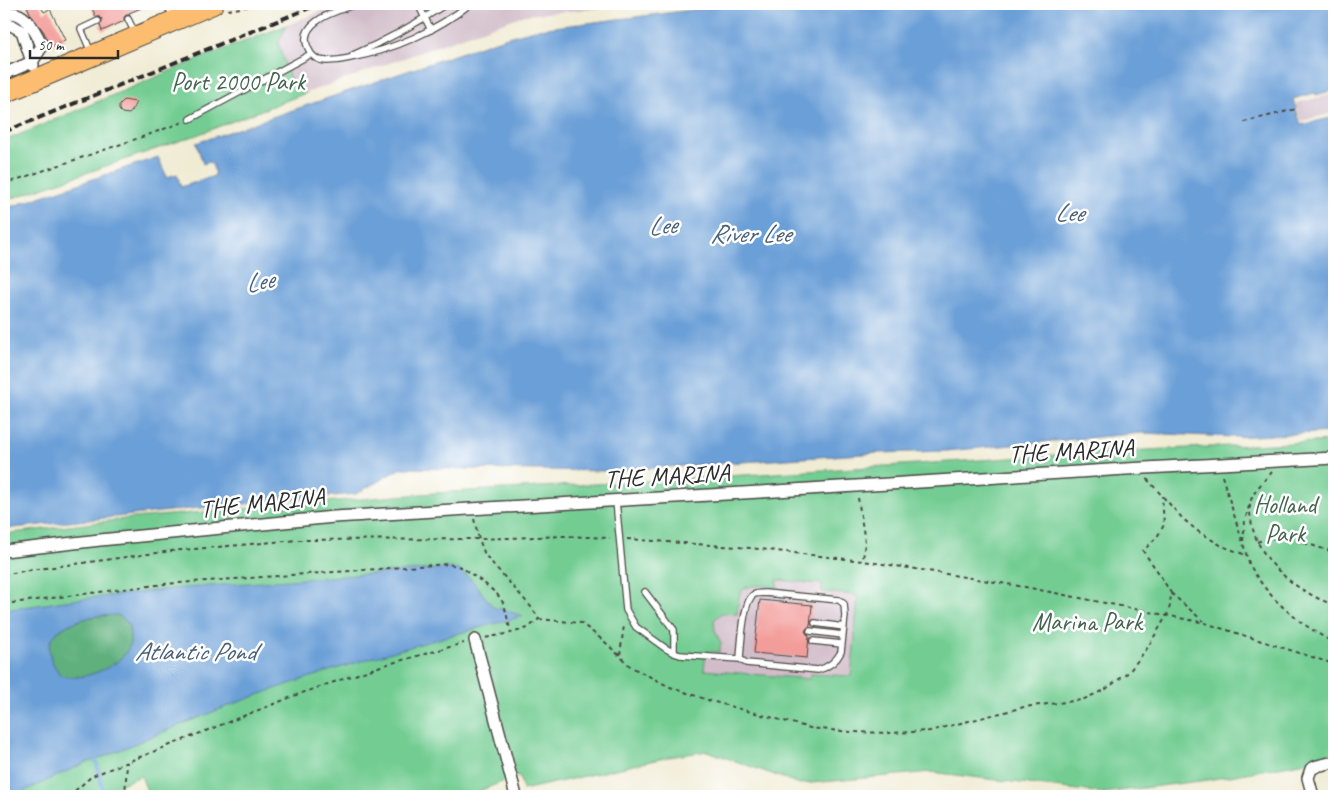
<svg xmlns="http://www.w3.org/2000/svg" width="1338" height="800" font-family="Caveat,sans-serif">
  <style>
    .industrial { fill: #d1bdc9 }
    .green { fill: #73cd93; stroke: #4f7c5f; fill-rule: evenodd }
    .forest { fill: #5eb07d; stroke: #446e54 }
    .water { fill: #6b9fd7; stroke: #4b6581; fill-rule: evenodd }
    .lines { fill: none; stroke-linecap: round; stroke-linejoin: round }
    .stream { stroke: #6b9fd7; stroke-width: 4 }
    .building { fill: #f39d9a }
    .lane-casing { stroke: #494844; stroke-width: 8 }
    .street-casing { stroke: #494844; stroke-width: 14 }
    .highway-casing { stroke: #494844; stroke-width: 22 }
    .path { stroke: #494844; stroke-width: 2; stroke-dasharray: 4 4; stroke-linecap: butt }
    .lane { stroke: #fff; stroke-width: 5.5 }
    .street { stroke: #fff; stroke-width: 11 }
    .highway { stroke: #fcbd6f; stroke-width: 20 }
    .rail { stroke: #2b2b2b; stroke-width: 4; stroke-dasharray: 8 4; stroke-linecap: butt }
    .labels { text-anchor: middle; stroke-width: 5; stroke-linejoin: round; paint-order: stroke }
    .park-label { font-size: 25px; fill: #44644f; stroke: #fff }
    .street-label { font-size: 25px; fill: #2b2b2b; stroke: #fff }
    .water-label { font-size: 26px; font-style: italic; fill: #485f78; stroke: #fff }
  </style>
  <rect width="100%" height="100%" fill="#fff"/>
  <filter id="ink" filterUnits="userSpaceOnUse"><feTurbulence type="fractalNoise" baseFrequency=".02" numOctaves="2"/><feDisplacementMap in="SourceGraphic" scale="10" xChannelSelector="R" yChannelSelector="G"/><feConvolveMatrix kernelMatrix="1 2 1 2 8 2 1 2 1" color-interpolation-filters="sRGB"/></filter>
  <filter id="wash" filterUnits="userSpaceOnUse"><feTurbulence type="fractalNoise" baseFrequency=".0096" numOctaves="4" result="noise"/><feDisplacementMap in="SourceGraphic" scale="20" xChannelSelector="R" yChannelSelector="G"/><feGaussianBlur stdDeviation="1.12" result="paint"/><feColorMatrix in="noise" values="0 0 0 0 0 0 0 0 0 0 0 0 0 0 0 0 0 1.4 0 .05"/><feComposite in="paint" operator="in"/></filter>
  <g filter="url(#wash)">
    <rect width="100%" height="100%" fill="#f0ebd3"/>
    <path class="industrial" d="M 338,4 L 648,4 L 524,15 L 306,93 L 291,82 L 278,43 L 287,25 Z
      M 1334,94 L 1334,113 L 1301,121 L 1296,103 Z
      M 714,574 L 867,588 L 859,684 L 704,670 Z"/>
    <path class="green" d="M 287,25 L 278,43 L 291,82 L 306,93 L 194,136 L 4,201 L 4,141 L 201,58 Z
      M 1334,441 L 1334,753 L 1301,763 L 1208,780 L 1103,793 L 931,772 L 800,784 L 707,751 L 669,757 L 523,790 L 519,775 L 467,796 L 149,796 L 141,776 L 91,796 L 4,796 L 4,534 L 133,518 L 433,493 L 666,480 L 1105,452 ZM 777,580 L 822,584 L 822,592 L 856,595 L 858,599 L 855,628 L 854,629 L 855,637 L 851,676 L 811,674 L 810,679 L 704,670 L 706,651 L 719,652 L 721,643 L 715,631 L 714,620 L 722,613 L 737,614 C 738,608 738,602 739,597 C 743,581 765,586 777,588 Z"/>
    <path class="forest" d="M 118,615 L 128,623 C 129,629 131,637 130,643 C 126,663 94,676 76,677 C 71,677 65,676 60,675 C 56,668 51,662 50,654 C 45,631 73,622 91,617 C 100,615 110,616 118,615 Z"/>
    <path class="water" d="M 740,4 L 1334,4 L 1334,90 L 1316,95 L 1315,93 L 1293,99 L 1301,125 L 1334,117 L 1334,432 L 1233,437 L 1142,433 L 947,451 L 878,453 L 607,471 L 401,468 L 356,494 L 179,510 L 4,529 L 4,209 L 158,157 L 167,177 L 177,174 L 181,187 L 214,176 L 215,173 L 212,164 L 209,162 L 203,164 L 196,143 L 504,38 L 538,29 Z
      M 448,568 L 459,570 L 472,580 L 494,608 L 502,609 L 523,616 C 437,639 352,662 269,691 C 210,712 153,736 96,760 L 87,762 L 14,796 L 4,796 L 4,610 L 72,600 L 170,589 ZM 118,615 L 128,623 C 129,629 131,637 130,643 C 126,663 94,676 76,677 C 71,677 65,676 60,675 C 56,668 51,662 50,654 C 45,631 73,622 91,617 C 99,615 109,616 118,615 Z"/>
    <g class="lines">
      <path class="stream" d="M 96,760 L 104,796"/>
    </g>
    <g id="blocks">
      <path class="building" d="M 26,4 L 39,4 L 44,12 L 50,9 L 65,40 L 49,47 L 44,32 L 31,15 Z
        M 90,4 L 151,4 L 129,13 L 130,15 L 126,15 L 124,17 L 124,21 L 102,31 L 100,25 L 102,23 L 102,19 L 100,17 L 96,17 Z
        M 124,100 L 136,102 L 132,111 L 129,114 L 122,113 L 119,110 L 119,105 Z
        M 760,600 L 812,605 L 810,626 L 807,628 L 805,631 L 807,634 L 809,636 L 807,658 L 754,653 Z"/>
    </g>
  </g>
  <g filter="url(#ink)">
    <use href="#blocks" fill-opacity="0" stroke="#494844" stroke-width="1"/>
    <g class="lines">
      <g class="lane-casing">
        <path id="lane" d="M 356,4 C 337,11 294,22 309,50 C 312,57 319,61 327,61 C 335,61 342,60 350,58 C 393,50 436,31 470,4
          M 418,4 L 431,30
          M 128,19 L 135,33
          M 91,52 L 81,29 L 98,21
          M 353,55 C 386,41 416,24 446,4
          M 190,119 L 311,54
          M 616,501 L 626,610 L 636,627 L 665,648 L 674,653 L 680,655 L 740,659 L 746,663 L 818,670 C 829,667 836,662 841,652 L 845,616 L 844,604 L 839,600 L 765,593 C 761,593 756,593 753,595 C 743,602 741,646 740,659
          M 645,592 L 674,630 L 674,653
          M 815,623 L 844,627
          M 810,631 L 843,635
          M 813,641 L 842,644"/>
      </g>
      <g class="street-casing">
        <path id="street" d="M 170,4 L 177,19
          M 4,14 C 7,14 9,13 12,13 C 27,14 37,34 42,46 L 32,62 L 4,74
          M 4,21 L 22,31 L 33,65
          M 4,551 L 100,540 L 334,517 L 760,492 L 1126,469 L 1334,458
          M 475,640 L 516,796
          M 1313,796 L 1308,778 L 1311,769 L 1317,766 L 1334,762"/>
      </g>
      <g class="highway-casing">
        <path id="highway" d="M 4,93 L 75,63 L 213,4"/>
      </g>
      <path class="path" d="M 228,10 L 263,4
        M 1244,122 L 1296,109
        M 4,184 L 145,136 L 183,122
        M 1272,472 C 1264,481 1255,489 1251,500 C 1249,507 1250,513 1251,520 C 1257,561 1297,592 1334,605
        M 1222,476 L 1249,563 C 1267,599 1300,624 1334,643
        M 1147,479 L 1183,519 L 1199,532 L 1222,546 L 1246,555
        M 858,498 L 865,542 L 863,560
        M 474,519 L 479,539 L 485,555 L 532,608 L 539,619 L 528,628 L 511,633
        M 627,539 L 751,548 L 863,561 L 916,569 L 1025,587 L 1205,623 L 1334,664
        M 1243,541 L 1245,521 L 1249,506
        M 1257,542 C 1284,533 1308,545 1334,552
        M 4,575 L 23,571 L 171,551 L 297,540 L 479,539 L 565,536 L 610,538
        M 1171,593 L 1203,621
        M 4,604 L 164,584 L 448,564 L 461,567 L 484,583 L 497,594 L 504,604 L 511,633 L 485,638
        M 539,619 L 581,623 L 605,642 L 631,667 L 670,687 L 711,701 L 810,728 L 851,732 L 891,733 L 930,731 L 1024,707 L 1082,700 L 1106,689 L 1129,672 L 1148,647 L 1167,615 L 1170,606 L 1171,593 L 1158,572 L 1143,551 L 1157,537 L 1164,525 L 1162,496
        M 620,655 L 624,625
        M 69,796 L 92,776 L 299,694 L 381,666 L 464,643
        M 125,796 L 127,762"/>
      <use href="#lane" class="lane"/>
      <use href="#street" class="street"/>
      <use href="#highway" class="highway"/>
      <path class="rail" d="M 4,132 L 319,4"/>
    </g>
  </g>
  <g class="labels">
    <g class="park-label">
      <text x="238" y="90">Port 2000 Park</text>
      <text x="1285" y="513">Holland<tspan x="1285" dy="29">Park</tspan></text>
      <text x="1087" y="630">Marina Park</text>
    </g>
    <g class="street-label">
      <text transform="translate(1071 450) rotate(-3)" y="9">THE MARINA</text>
      <text transform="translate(667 475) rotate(-3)" y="9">THE MARINA</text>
      <text transform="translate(262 502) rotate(-6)" y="9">THE MARINA</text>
    </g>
    <g class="water-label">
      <text transform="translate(1069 212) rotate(1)" y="9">Lee</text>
      <text transform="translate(662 225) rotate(-5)" y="9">Lee</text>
      <text x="750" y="242">River Lee</text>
      <text transform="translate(259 281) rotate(-11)" y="9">Lee</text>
      <text x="195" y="660">Atlantic Pond</text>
    </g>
  </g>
  <rect width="1338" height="800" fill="none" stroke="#fff" stroke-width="20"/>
  <path d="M30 50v8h88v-8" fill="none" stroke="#2b2b2b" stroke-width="2.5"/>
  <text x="38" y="50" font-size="15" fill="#2b2b2b" stroke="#ffffff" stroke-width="4" paint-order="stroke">50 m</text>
</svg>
